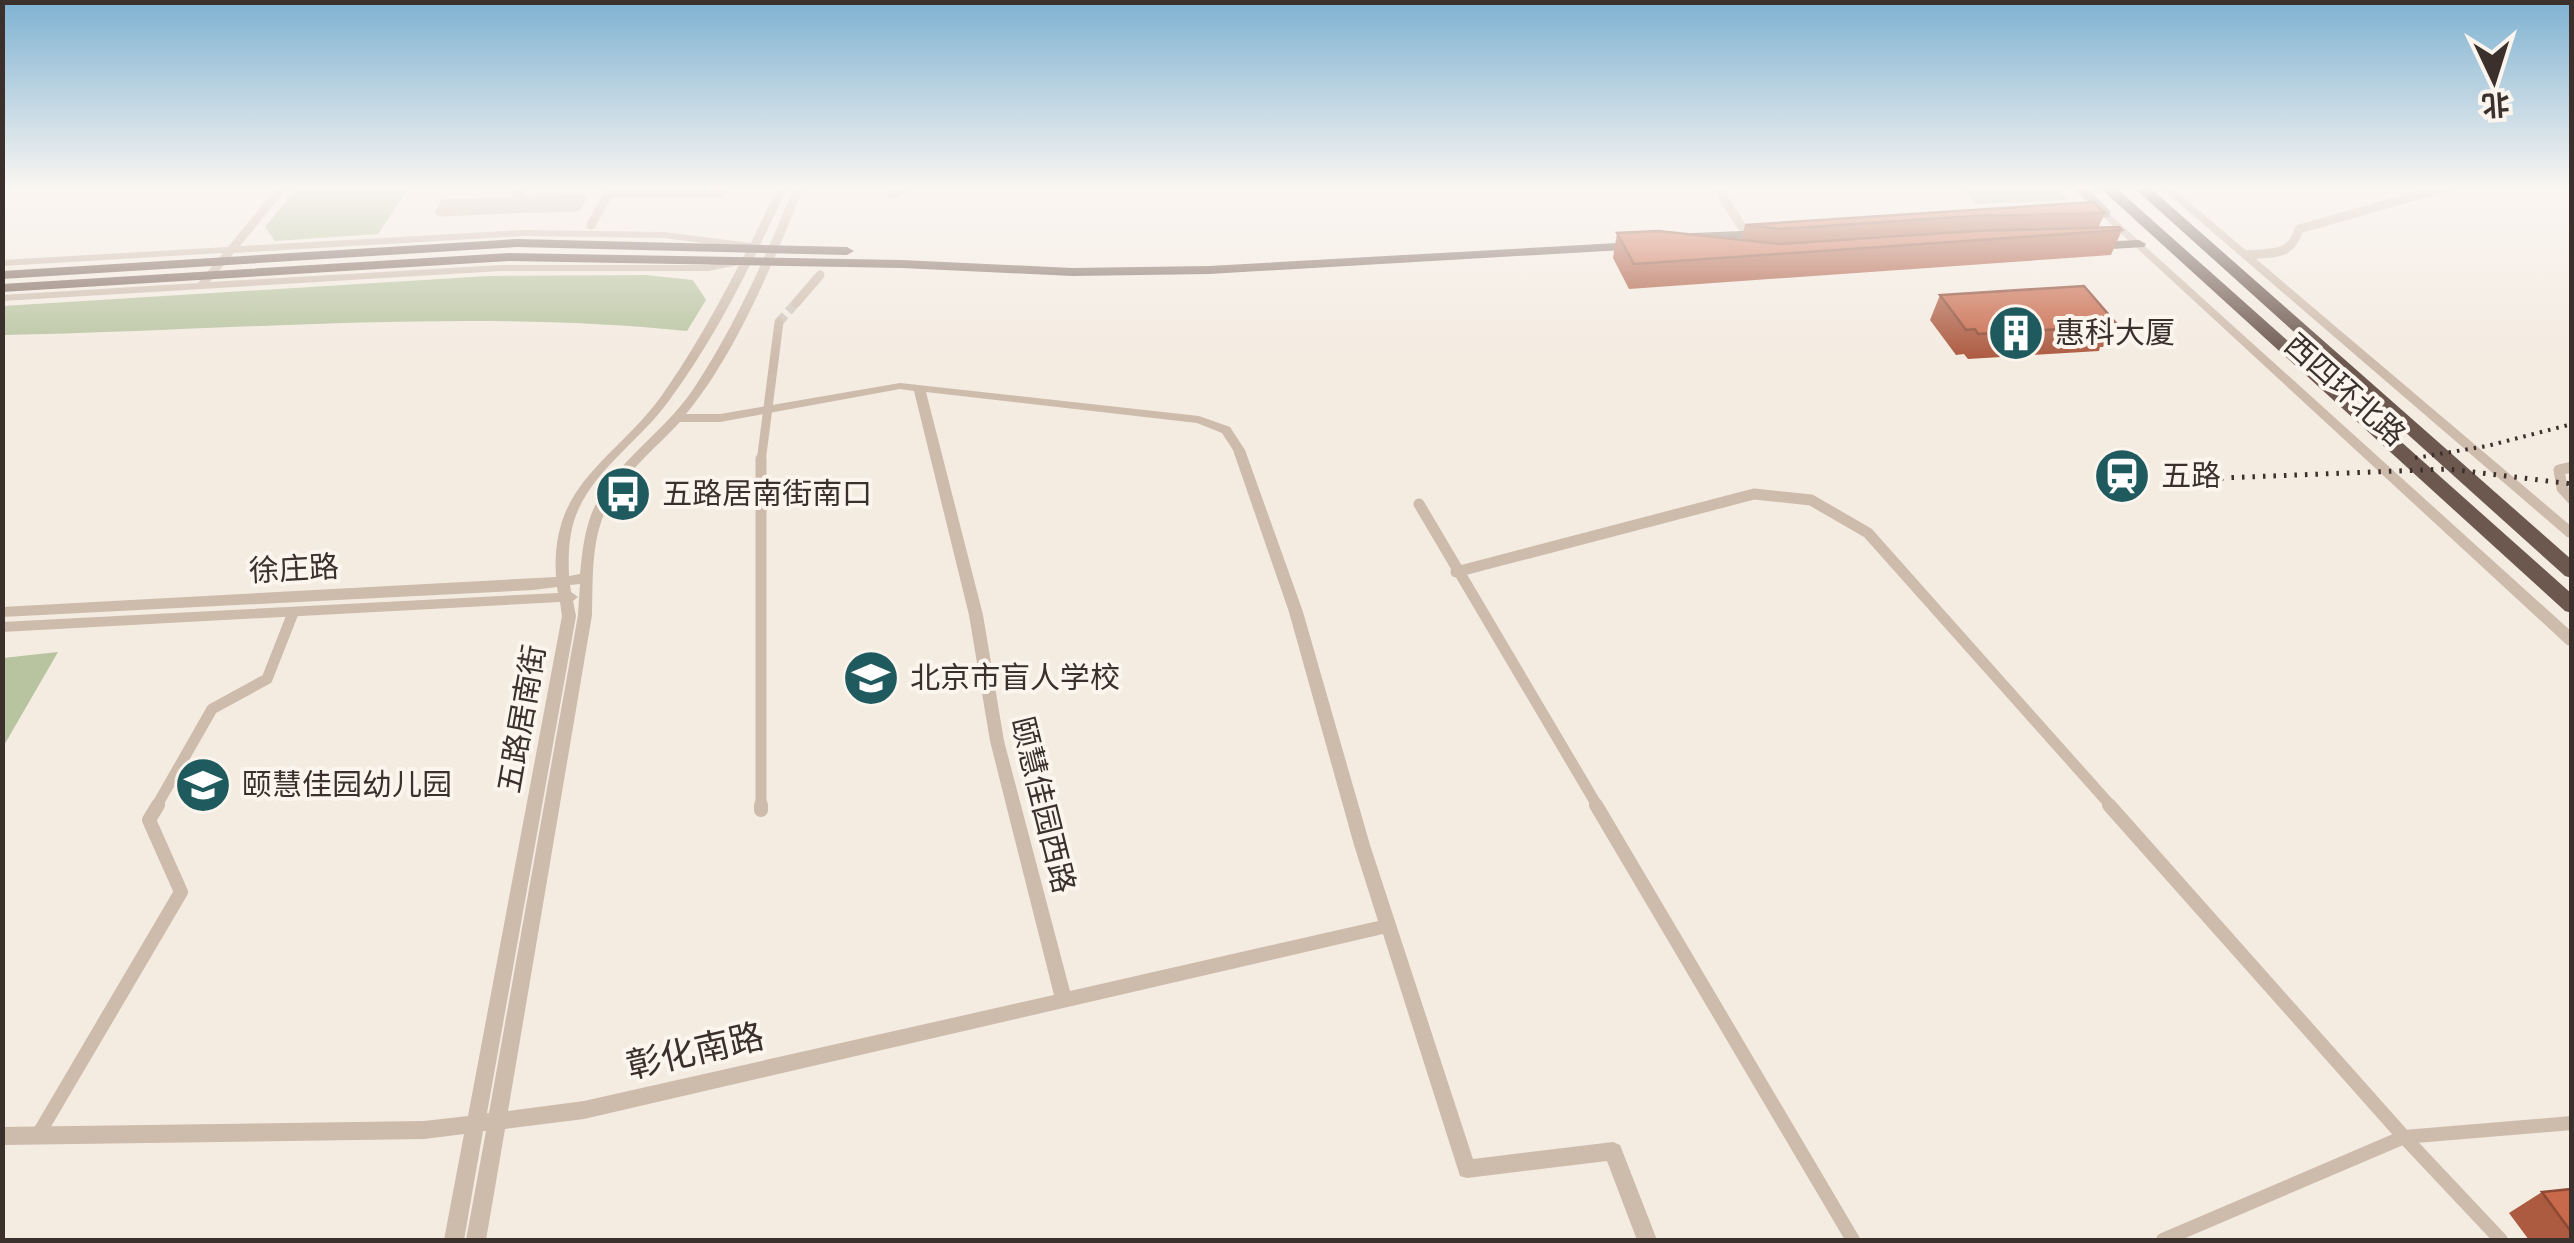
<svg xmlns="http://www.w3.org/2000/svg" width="2574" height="1243" font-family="'Noto Sans','Noto Sans SC',sans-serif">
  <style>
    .green { fill: #b8c4a0 }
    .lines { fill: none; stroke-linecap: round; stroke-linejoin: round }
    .minor-tunnel { stroke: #cfc6bd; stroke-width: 9; stroke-dasharray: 9 5; stroke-linecap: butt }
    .minor-far2 { stroke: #cdbbac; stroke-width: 9 }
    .minor-far1 { stroke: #cdbbac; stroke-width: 11 }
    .minor { stroke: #cdbbac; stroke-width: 14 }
    .tertiary { fill: #cdbbac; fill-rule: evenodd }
    .secondary { fill: #a18a7d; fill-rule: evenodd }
    .primary { fill: #7d675c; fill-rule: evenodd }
    .trunk { fill: #6c584f; fill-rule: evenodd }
    .rail-far1 { stroke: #3b302b; stroke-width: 4; stroke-dasharray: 2.5 6; stroke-linecap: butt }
    .rail { stroke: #3b302b; stroke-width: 5; stroke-dasharray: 2.5 8; stroke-linecap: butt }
    .wall { fill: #ac5a40 }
    .building { fill: #c8694b; stroke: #8c4a34; stroke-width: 2.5 }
    .labels { text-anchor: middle; stroke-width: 8; stroke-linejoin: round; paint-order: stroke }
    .poi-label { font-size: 30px; fill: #3b302b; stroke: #fbf5ee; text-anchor: start }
    .street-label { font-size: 30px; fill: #3b302b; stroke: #fbf5ee }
    .near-street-label { font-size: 35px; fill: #3b302b; stroke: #fbf5ee }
  </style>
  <rect width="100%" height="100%" fill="#f4ebe1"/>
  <path class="green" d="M 298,186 L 410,186 L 378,234 L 275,241 L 265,227 Z
    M 1960,186 L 2055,186 L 2068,200 L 1976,204 Z
    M 646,275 L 693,280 L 706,300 L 687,331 C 464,308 228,331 3,335 L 3,306 L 488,276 Z
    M 58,652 L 3,747 L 3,658 Z"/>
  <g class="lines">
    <path class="minor-tunnel" d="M 779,322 L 796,303"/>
    <path class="minor-far2" d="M 1716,186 L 1747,235
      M 610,192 L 721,193
      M 891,195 L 908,186
      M 514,201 L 522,186
      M 509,209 L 440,212 L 444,204 L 514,201
      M 509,209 L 514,201
      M 509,209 L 576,207 L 582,198 L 514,201
      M 591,225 L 613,186
      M 2246,255 C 2273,252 2290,258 2299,229 L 2450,186
      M 796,303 L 820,275
      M 761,462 L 779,322"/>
    <path class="minor-far1" d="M 761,459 L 761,807
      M 2572,467 L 2559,470 L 2562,488 L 2572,499
      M 1419,504 L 1598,807
      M 1456,572 L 1754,494 L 1811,500 L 1868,533 L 2112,807
      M 156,807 L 212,709 L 267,679 L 293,613"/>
    <path class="minor" d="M 761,805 L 761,810
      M 1596,805 L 1853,1240
      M 2109,805 L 2404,1137 L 2501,1240
      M 38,1135 L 181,892 L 149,820 L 158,805
      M 2163,1240 L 2404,1137 L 2572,1123"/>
    <path class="tertiary" d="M 278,186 L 289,186 L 240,246 L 523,230 L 664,232 L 751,243 L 778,186 L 788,186 C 753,261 717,336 668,402 C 641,439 599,466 579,508 C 569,529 568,552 569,576 L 580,574 C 582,554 584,534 591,515 C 611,464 662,435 692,391 C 734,328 766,257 794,186 L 804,186 C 775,259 736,354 686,414 L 720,414 L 900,383 L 1199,416 L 1230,427 L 1245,450 L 1303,612 L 1370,845 L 1473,1159 L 1613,1142 L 1620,1145 L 1657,1240 L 1637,1240 L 1607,1161 L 1467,1178 L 1460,1176 L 1383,934 L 584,1119 L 505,1129 L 486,1240 L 466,1240 L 486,1131 L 483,1131 L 464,1240 L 444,1240 L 464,1134 L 424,1139 L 2,1145 L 2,1127 L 424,1121 L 468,1116 L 562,616 L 560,602 L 2,632 L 2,622 L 558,593 L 557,587 L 533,590 L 2,617 L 2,607 L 556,577 C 550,484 612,462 660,398 C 690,356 715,311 739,265 L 708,271 L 501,271 L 2,301 L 2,295 L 198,283 L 223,253 L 2,266 L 2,260 L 228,247 ZM 523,236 L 664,238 L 748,249 L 742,259 L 708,265 L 501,265 L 210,282 L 234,253 ZM 900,389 L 914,391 L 969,615 L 990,741 L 1054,995 L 584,1101 L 508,1111 L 592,615 C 593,581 591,546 604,514 C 619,477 654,450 680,422 L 720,422 ZM 926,392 L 1197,423 L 1222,433 L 1233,450 L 1289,612 L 1354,845 L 1378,921 L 1070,991 L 1004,741 L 983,615 ZM 580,584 L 578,615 L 489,1113 L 487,1113 L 576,616 L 573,601 L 578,597 L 571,592 L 570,585 Z
      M 2159,186 L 2170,186 L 2572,527 L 2572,538 L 2567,537 Z
      M 2106,211 L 2572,632 L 2572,646 L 2567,645 L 2102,216 L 2102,212 Z"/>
    <path class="secondary" d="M 2071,186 L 2085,186 L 2110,211 L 2110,217 L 2102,217 Z"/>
    <path class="primary" d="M 1766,230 L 1772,234 L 1771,237 L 1692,241 L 1686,237 L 1692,233 Z
      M 517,239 L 847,247 L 854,251 L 847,255 L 517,247 L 2,279 L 2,271 Z
      M 2139,240 L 2146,244 L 2144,247 L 2095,250 L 2088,246 L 2095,242 Z
      M 1635,242 L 1642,246 L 1640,249 L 1209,274 L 1072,276 L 902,268 L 509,261 L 2,292 L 2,284 L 509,253 L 902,260 L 1072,268 L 1209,266 Z"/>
    <path class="trunk" d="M 2098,186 L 2114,186 L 2572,594 L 2572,613 L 2565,611 Z
      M 2132,186 L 2148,186 L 2572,560 L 2572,578 L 2565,576 Z"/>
    <path class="rail-far1" d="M 2415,458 L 2487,446 L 2572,424"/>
    <path class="rail" d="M 2221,478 L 2448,469 L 2572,484"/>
  </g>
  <path class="wall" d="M 2094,202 L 2105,213 L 2098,228 L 2122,230 L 2111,255 L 1629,289 L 1613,258 L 1617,233 L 1741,240 L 1745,225 Z
    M 1940,295 L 2115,322 L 2103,347 L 2100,347 L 2099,351 L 1968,359 L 1964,354 L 1956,355 L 1930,320 Z
    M 2572,1189 L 2572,1240 L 2529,1240 L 2509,1213 L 2542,1192 Z"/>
  <path class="building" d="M 2094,202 L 2105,213 L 1974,216 L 1780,229 L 1745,225 Z
    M 2119,227 L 2122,230 L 1634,264 L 1617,233 L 1658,231 L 1780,244 L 1975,231 Z
    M 2084,286 L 2115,322 L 2108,322 L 2111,326 L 1978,334 L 1975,329 L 1966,330 L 1940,295 Z
    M 2572,1189 L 2572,1233 L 2542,1192 Z"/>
  <linearGradient id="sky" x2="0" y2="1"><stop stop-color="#7eb2d2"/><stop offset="0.52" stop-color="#faf6f2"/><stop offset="1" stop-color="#faf6f2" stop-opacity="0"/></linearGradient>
  <rect width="2574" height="360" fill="url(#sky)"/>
  <defs>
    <g id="building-disc" transform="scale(2.875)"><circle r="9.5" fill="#1f5a5e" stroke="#fbf5ee"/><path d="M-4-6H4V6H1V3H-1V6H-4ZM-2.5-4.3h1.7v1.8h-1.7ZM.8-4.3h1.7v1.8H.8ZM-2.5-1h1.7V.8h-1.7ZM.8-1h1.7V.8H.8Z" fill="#fff"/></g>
    <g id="station-disc" transform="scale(2.875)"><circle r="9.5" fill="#1f5a5e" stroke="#fbf5ee"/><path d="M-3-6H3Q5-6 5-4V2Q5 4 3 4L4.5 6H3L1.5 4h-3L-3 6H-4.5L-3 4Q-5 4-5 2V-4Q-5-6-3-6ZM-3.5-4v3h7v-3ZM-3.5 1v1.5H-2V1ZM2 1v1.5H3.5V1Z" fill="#fff"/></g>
    <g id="bus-disc" transform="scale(2.875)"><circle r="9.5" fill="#1f5a5e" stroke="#fbf5ee"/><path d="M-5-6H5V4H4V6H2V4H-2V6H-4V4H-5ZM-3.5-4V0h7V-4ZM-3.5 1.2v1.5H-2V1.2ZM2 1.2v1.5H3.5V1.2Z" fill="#fff"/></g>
    <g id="school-disc" transform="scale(2.875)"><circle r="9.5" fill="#1f5a5e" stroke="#fbf5ee"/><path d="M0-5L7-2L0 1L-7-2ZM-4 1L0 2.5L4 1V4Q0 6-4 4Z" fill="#fff"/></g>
  </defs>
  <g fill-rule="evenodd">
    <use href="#building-disc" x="2016" y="333"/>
    <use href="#station-disc" x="2122" y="476"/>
    <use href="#bus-disc" x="623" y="494"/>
    <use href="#school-disc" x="871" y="678"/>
    <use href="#school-disc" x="203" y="785"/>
  </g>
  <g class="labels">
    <g class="poi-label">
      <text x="2055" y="343">惠科大厦</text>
      <text x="2161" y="486">五路</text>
      <text x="662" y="504">五路居南街南口</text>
      <text x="910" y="688">北京市盲人学校</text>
      <text x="242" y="795">颐慧佳园幼儿园</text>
    </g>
    <g class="street-label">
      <text transform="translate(2345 390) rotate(42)" y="10">西四环北路</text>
      <text transform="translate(294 569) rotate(-3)" y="10">徐庄路</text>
      <text transform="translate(522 719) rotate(-80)" y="10">五路居南街</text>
      <text transform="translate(1043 805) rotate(76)" y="10">颐慧佳园西路</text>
    </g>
    <g class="near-street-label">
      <text transform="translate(695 1051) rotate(-13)" y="12">彰化南路</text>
    </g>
  </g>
  <rect width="2574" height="1243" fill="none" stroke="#3b302b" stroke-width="10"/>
  <g transform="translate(2494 80) rotate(176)" stroke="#fbf5ee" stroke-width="8" paint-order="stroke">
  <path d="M0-8L18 38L0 25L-18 38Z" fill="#3b302b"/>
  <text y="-15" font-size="28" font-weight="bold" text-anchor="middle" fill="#3b302b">北</text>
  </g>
</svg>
